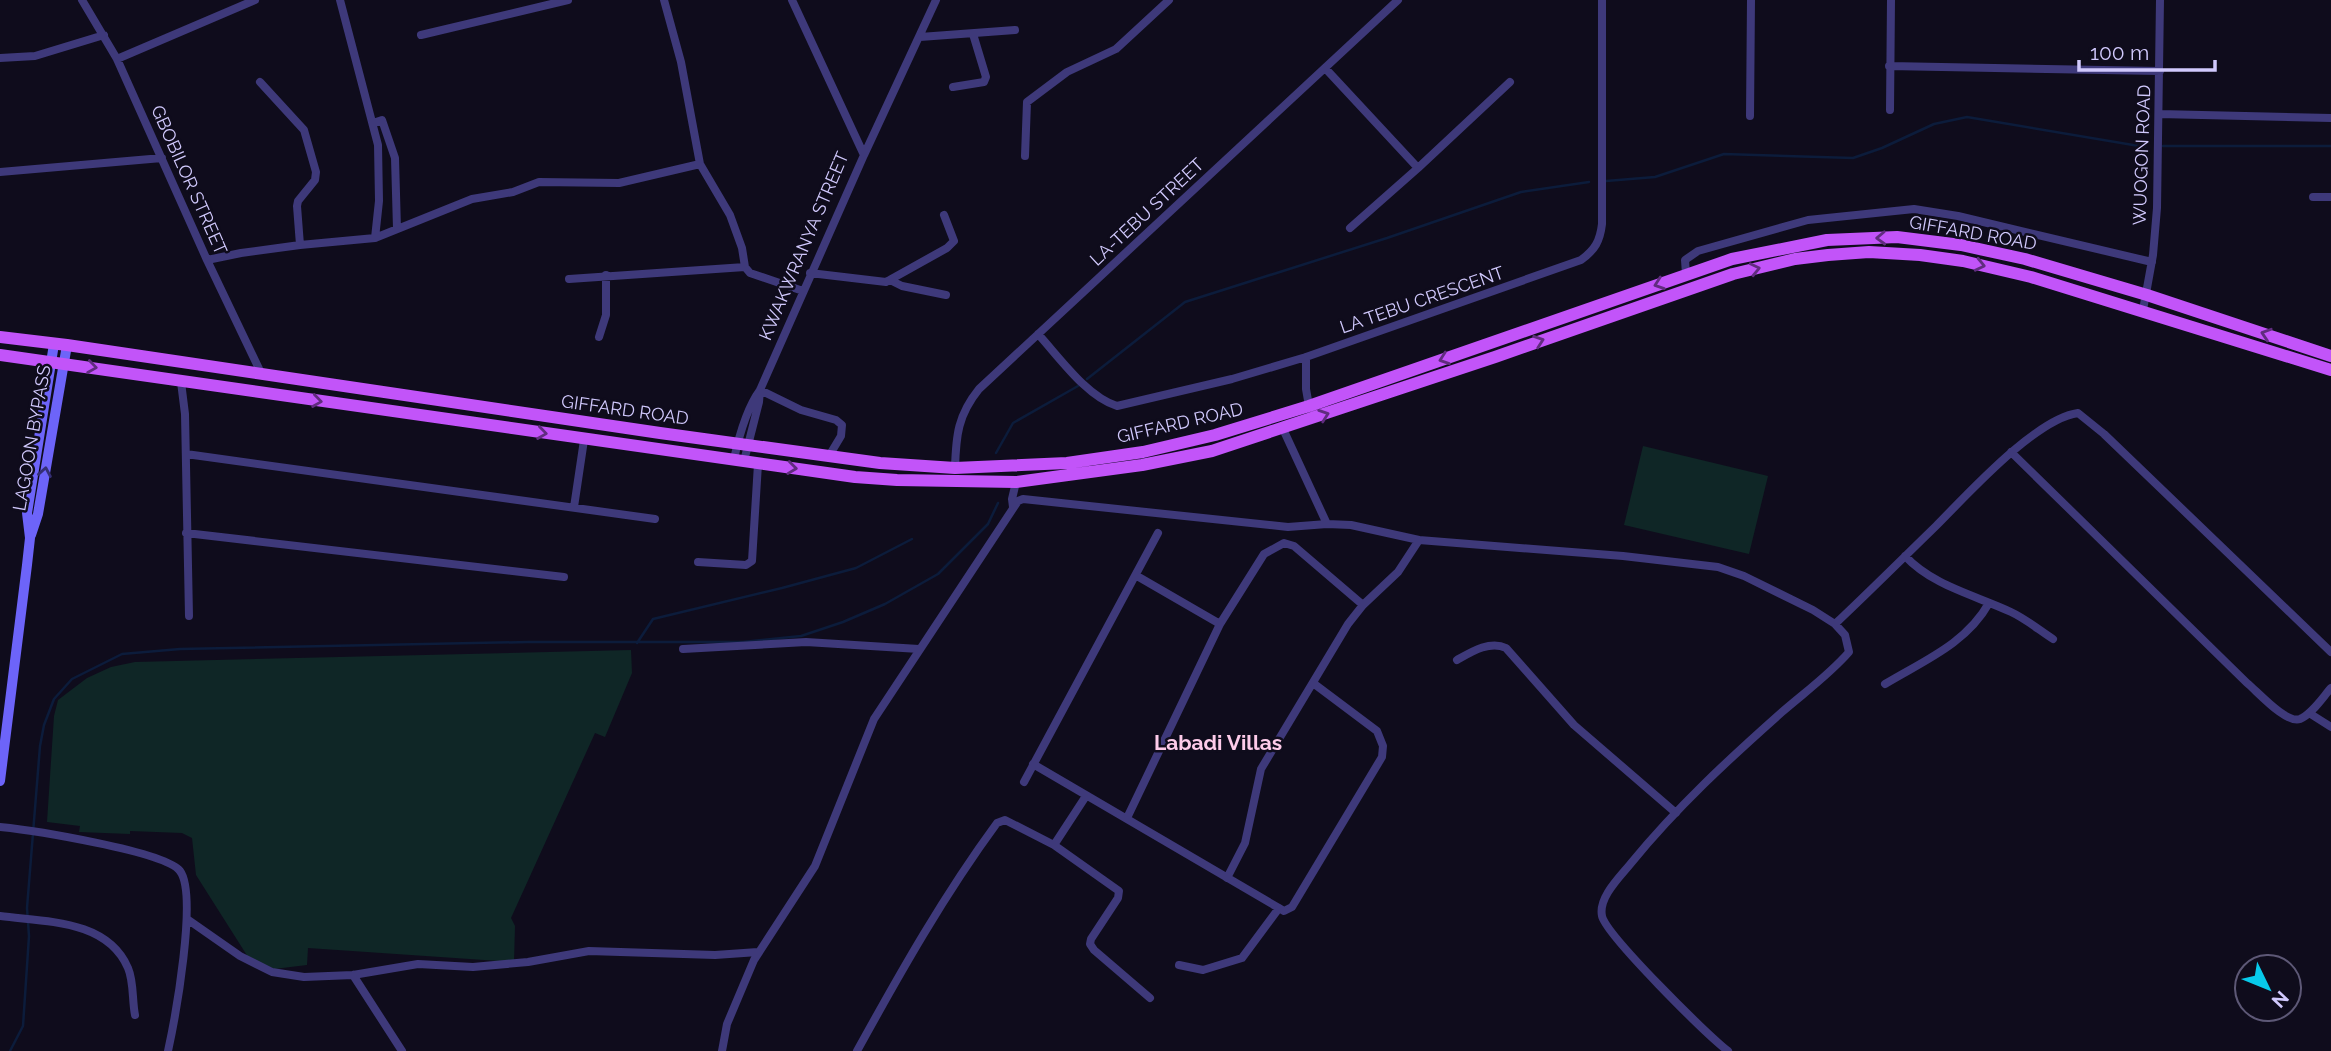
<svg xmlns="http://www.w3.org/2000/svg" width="2331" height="1051" font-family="Raleway,sans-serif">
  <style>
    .green { fill: #0f2626 }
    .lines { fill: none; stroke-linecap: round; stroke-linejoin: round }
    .stream { stroke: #0c1c3b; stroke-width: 2.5 }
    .street { stroke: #3e397a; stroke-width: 8 }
    .secondary { stroke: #6d64f9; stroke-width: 10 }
    .primary { stroke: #c254f9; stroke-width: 12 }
    .oneway { stroke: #602c7f }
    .oneway2 { stroke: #352f74 }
    .labels { text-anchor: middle; stroke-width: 5; stroke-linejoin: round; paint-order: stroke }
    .street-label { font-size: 18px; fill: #d1c9fd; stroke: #0f0c1c }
    .quarter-label { font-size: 21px; font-weight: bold; fill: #fdcbe9; stroke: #0f0c1c }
  </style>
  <rect width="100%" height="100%" fill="#0f0c1c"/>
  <path class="green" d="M 1643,446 L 1768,476 L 1749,554 L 1624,525 Z
    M 631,650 L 632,673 L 605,737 L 595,733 L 511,918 L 515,926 L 514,962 L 308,948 L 307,965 L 274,969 L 248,957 L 196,875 L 192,838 L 182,833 L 130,831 L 130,834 L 79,832 L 80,826 L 47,822 L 54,716 L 58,700 L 87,678 L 111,667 L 135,662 Z"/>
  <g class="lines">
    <path class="stream" d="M 2163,146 L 2331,146
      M 1606,181 L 1655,177 L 1724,154 L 1853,158 L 1882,148 L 1934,124 L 1967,117 L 2145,147
      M 1087,379 L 1185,302 L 1387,238 L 1521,192 L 1589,182
      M 996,453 L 1013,423 L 1078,386
      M 637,643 L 653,619 L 782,588 L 856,568 L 912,539
      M 10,1051 L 23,1026 L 29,936 L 27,908 L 40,746 L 44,725 L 54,699 L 72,679 L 122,654 L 180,649 L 528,642 L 743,642 L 801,636 L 843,622 L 885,604 L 938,574 L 988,524 L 998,503"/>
    <path class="street" d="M 82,0 L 117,59 L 207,260 L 262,375
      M 340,0 L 378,145 L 379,201 L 375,238
      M 664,0 L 681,62 L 700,164 L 730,215 L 742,248 L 745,267 L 750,273 L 803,291
      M 421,35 L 568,0
      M 920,37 L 1015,30
      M 0,58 L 35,56 L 104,35
      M 117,59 L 255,0
      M 1889,66 L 2160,71
      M 1325,68 L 1418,168
      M 260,82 L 304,130 L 316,172 L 315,180 L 298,201 L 297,206 L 300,245
      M 953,87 L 984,82 L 986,77 L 973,34
      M 1890,110 L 1891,0
      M 2159,114 L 2331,118
      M 1750,116 L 1751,0
      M 373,123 L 382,120 L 395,158 L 397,229
      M 864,155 L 936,0
      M 1025,156 L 1027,102 L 1067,72 L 1116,49 L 1169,0
      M 0,172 L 162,158
      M 2313,197 L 2331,197
      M 1350,228 L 1418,168 L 1510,82
      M 207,260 L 241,253 L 300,245 L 375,238 L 472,199 L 513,192 L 539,182 L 619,183 L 700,164
      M 810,273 L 886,282 L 947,248 L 954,241 L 944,215
      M 1686,274 L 1685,260 L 1698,251 L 1808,220 L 1914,209 L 1958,216 L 2152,262
      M 569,279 L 745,267
      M 890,280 L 902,286 L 946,295
      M 2143,310 L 2153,255 L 2157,208 L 2160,0
      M 1038,334 C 1059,357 1087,397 1117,406 L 1232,379 L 1306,357 L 1581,260 C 1595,250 1600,241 1602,224 L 1602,0
      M 599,337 L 606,315 L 606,275
      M 1306,357 L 1306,389 L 1309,406
      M 181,382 L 185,414 L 189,616
      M 760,390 L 801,410 L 836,420 L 842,425 L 841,436 L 829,456
      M 1283,429 L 1327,524 L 1351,525 L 1419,540 L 1623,556 L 1718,567 L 1744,576 L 1813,610 L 1835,624 L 1845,635 L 1849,652 C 1829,675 1805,692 1782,712 C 1729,759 1677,807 1632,862 C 1621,876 1598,897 1602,916 C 1606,935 1707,1035 1728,1051
      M 2011,452 L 2247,683 C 2258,692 2286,724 2300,719 C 2312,714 2323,697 2331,688
      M 186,454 L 655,519
      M 734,459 C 739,436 746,409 760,390 L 864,155 L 792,0
      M 744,461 L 759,402 L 760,390
      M 955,468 C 956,435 958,415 979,389 L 1398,0
      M 574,507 L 584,440
      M 1013,507 L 1012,499 L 1016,482
      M 186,533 L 564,577
      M 1905,556 C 1933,586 1975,595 2011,612 C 2026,619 2039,630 2053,639
      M 698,562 L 746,565 L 752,561 L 758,464
      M 1137,576 L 1220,624
      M 1835,624 C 1869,592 1902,559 1936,526 C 1967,495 2035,419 2078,413 L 2104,434 L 2331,652
      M 683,649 L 806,642 L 919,649
      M 1457,660 C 1471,652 1490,640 1506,648 L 1574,725 L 1676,813
      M 1885,684 C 1923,661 1966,644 1989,603
      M 2309,713 L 2331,727
      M 1033,764 L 1284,911 L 1292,907 L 1382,757 L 1383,746 L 1377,731 L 1313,683
      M 1024,782 L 1158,533
      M 1127,818 L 1220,624 L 1264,554 L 1284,543 L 1294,546 L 1363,605
      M 0,827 C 30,830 165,851 180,871 C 198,895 175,1019 168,1051
      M 1054,845 L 1119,891 L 1118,898 L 1091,939 L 1090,944 L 1094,950 L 1150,998
      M 1227,878 L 1245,843 L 1261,769 L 1348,624 L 1363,605 L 1398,572 L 1419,540
      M 0,916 C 44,922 107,919 128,968 C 134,982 132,1000 135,1015
      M 187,919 L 240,956 L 272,972 L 304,977 L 353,975 L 418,964 L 473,967 L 528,962 L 589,951 L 715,955 L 758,952
      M 1179,965 L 1203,970 L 1242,958 L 1279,908
      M 353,975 L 402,1051
      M 722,1051 L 727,1024 L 754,960 L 815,866 L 874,719 L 1018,501 L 1023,499 L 1288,527 L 1327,524
      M 857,1051 C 900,973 944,895 997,823 L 1005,820 L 1054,845 L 1086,796"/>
    <path class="secondary" d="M 31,535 L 38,514 L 67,345
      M 0,781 L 27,565 L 30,538 L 27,513 L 54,344"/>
    <path class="primary" d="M 0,337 L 67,345 L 660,433 L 880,463 L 955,468 L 1067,463 L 1143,452 L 1215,435 L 1309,406 L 1732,259 L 1827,240 L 1897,237 L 1961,245 L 2025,259 L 2147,295 L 2331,356
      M 0,355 L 855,477 L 897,480 L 1016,482 L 1142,465 L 1212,451 L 1495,357 L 1733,274 L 1795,259 L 1828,255 L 1869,252 L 1920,255 L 1963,261 L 2031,277 L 2331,370"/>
  </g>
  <defs><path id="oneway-chevron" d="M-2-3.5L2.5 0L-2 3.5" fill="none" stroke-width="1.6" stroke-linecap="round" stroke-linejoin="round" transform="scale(1.75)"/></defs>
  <g class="oneway">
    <use href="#oneway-chevron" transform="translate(1881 238) rotate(178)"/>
    <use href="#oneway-chevron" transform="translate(1980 265) rotate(13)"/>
    <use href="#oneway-chevron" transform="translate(1755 269) rotate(-13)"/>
    <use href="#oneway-chevron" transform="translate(1659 284) rotate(161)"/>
    <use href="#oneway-chevron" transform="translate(2266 334) rotate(-162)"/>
    <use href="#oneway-chevron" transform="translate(1539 341) rotate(-19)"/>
    <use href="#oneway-chevron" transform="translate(1444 359) rotate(161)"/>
    <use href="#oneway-chevron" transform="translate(92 367) rotate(8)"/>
    <use href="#oneway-chevron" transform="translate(317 401) rotate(8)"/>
    <use href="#oneway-chevron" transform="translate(1324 415) rotate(-19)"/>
    <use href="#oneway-chevron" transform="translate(542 433) rotate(8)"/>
    <use href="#oneway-chevron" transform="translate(792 468) rotate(7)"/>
  </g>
  <use class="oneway2" href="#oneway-chevron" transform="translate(45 472) rotate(-80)"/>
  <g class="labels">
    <g class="street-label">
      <text transform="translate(2142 155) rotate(-88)" y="6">WUOGON ROAD</text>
      <text transform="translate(189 180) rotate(66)" y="6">GBOBILOR STREET</text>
      <text transform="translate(1147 212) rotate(-43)" y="6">LA-TEBU STREET</text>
      <text transform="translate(1973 233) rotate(10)" y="6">GIFFARD ROAD</text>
      <text transform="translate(804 246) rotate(-67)" y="6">KWAKWRANYA STREET</text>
      <text transform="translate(1422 300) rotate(-19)" y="6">LA TEBU CRESCENT</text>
      <text transform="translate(625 410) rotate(8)" y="6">GIFFARD ROAD</text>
      <text transform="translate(1180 423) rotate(-13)" y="6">GIFFARD ROAD</text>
      <text transform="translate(32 438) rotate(-80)" y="6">LAGOON BYPASS</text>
    </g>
    <g class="quarter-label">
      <text x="1218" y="750">Labadi Villas</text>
    </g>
  </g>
  <g transform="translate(2268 988) rotate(133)"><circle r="33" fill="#0f0c1c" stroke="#5d5876" stroke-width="2"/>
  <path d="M0-5L12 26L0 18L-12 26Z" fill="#08caea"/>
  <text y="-10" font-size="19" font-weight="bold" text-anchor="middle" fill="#d1c9fd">N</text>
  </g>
  <path d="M2079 60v10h136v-10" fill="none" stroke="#d1c9fd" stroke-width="3.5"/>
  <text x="2090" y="60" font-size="21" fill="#d1c9fd" stroke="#0f0c1c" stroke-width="5" paint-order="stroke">100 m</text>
</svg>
